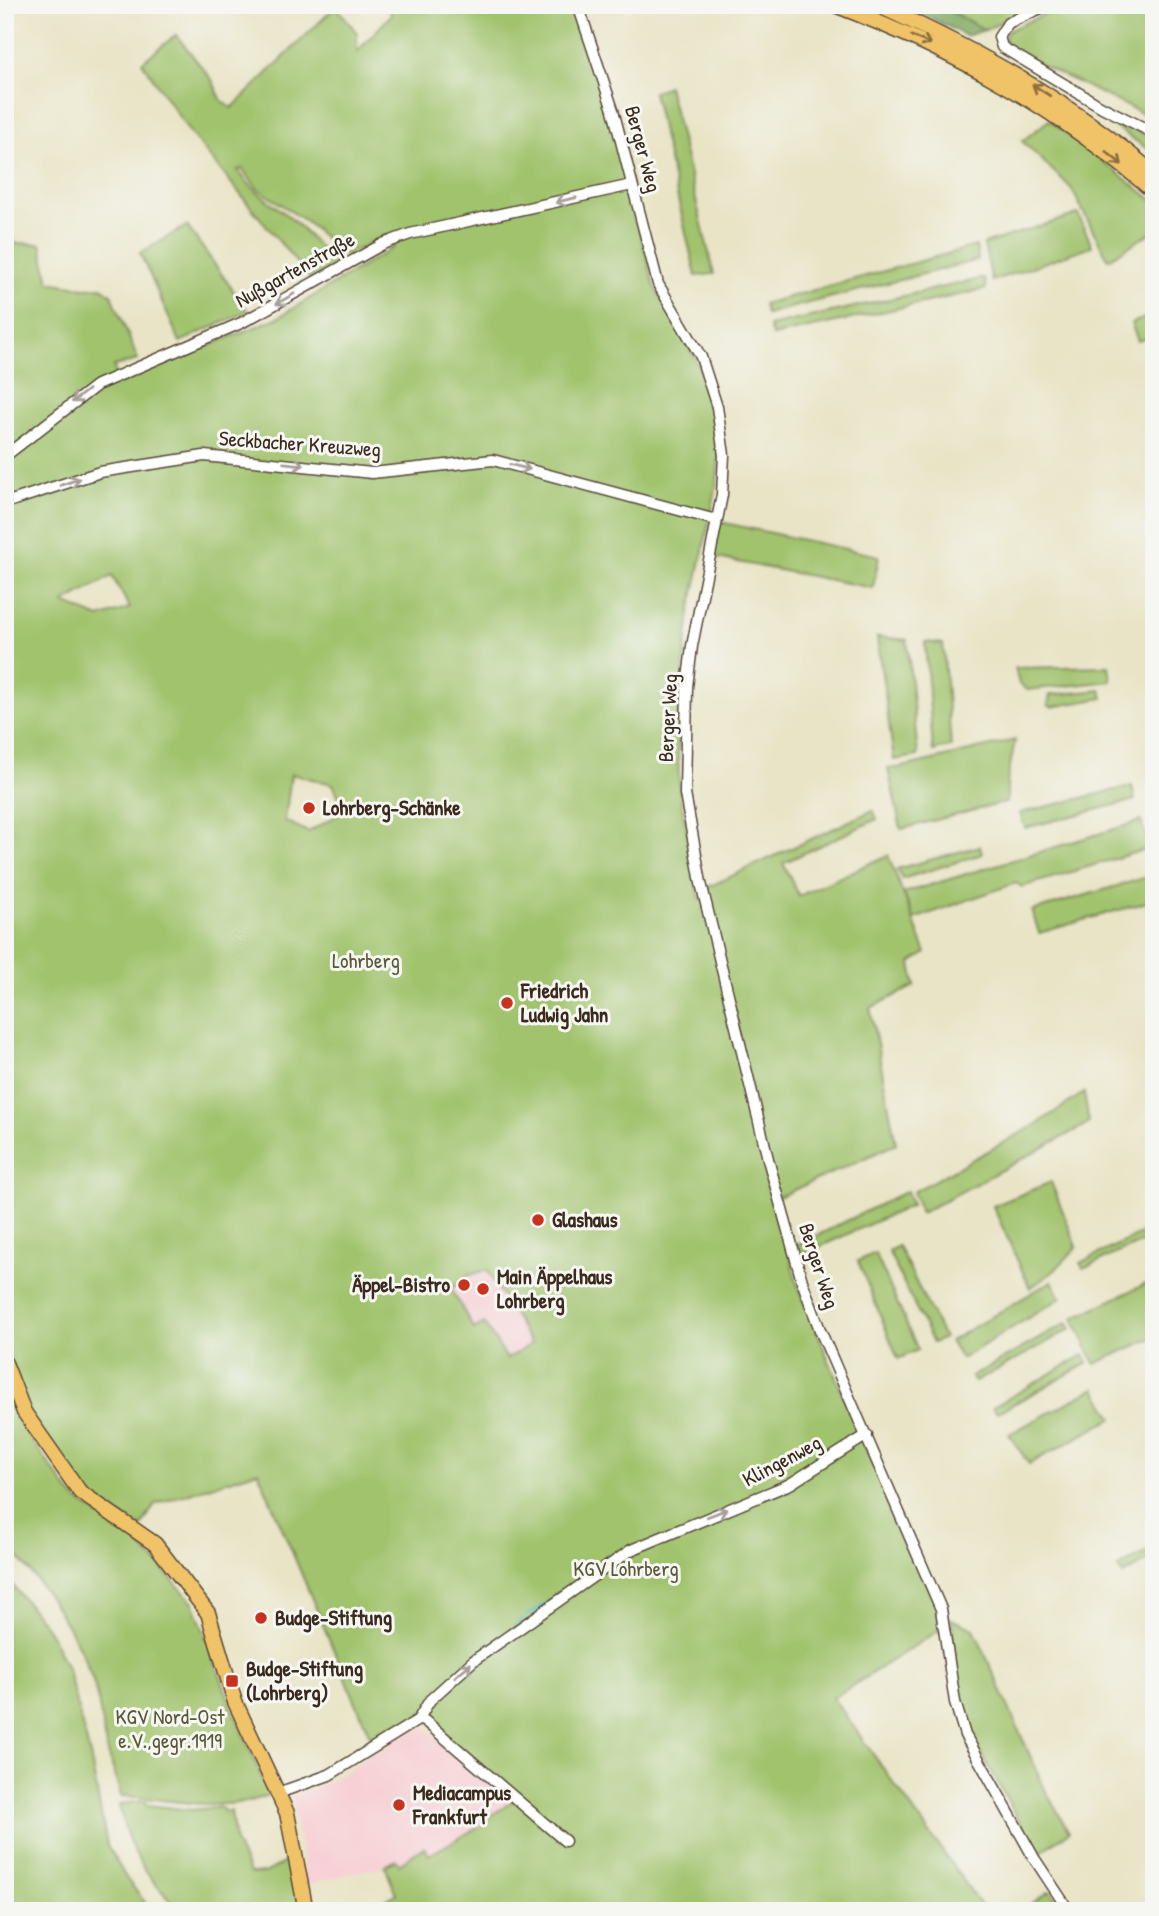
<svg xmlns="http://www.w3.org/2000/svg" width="1159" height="1916" font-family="'Patrick Hand',sans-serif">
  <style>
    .built { fill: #f7cfd4 }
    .green { fill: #a1c36d; stroke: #6e7646; stroke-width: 2; fill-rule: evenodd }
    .forest { fill: #80a960; stroke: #5e6a3f; stroke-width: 2 }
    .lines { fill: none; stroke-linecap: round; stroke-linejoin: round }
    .stream { stroke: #47b6bf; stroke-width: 2.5 }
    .minor-casing { stroke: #554637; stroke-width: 13 }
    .major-casing { stroke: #554637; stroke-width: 17 }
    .minor { stroke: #fff; stroke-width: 10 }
    .major { stroke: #f1c369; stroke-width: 14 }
    .oneway { stroke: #8d6f40 }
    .oneway2 { stroke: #a79f9a }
    .poi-dot { fill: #c8321e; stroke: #f6f6f2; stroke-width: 2.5 }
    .labels { text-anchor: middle; stroke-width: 6; stroke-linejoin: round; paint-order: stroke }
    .street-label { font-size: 21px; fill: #3b2a1e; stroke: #f6f6f2 }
    .poi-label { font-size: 21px; font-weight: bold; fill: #3b2a1e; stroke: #f6f6f2; text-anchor: start }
    .park-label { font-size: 21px; fill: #5a5836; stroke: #f6f6f2 }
  </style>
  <rect width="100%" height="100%" fill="#f6f6f2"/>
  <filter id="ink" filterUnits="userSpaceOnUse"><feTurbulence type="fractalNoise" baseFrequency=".0143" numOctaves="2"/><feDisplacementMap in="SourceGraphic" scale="14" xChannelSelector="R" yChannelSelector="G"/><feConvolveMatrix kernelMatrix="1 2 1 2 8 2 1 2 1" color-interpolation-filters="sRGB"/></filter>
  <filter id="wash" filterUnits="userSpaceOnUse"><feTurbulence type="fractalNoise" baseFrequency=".00686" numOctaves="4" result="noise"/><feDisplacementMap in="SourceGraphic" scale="28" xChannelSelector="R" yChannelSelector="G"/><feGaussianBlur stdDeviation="1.57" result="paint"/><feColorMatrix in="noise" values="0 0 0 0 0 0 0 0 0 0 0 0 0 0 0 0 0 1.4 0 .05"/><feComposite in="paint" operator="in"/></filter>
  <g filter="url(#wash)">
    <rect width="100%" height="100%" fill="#e9e4c6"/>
    <path class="built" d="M 487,1270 L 531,1344 L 507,1359 L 484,1323 L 474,1329 L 451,1288 L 469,1275 Z
      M 422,1725 L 512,1802 L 482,1821 L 484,1824 L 475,1829 L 429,1855 L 424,1847 L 398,1864 L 395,1860 L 375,1871 L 374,1868 L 307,1884 L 291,1797 L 331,1781 L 414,1727 Z"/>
    <path class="green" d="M 389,5 L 573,5 L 609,110 L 654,285 L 697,362 L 712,407 L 719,455 L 717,485 L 690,612 L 681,687 L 678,754 L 680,795 L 700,899 L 709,895 L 708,887 L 873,810 L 877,819 L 783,863 L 799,896 L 888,855 L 926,953 L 911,963 L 915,986 L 870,1008 L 896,1144 L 774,1199 L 797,1283 L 857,1429 L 938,1609 L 941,1629 L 833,1698 L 985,1911 L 383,1911 L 389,1909 L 386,1899 L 396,1894 L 385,1866 L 396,1860 L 399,1864 L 424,1847 L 429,1855 L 484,1824 L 482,1821 L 512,1802 L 423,1714 L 373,1743 L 258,1471 L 155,1504 L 141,1527 C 124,1516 101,1506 87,1492 C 43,1448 12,1392 5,1331 L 5,249 L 15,243 L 41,244 L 49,282 L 85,288 L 102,287 L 112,295 L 138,360 L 114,366 L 117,383 L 277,318 L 394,247 L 384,236 L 345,256 L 308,223 L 257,188 L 242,169 L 238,170 C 254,195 278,205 299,226 C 313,240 322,252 339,264 L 310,279 L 190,133 L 142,62 L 176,35 L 212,80 L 222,101 L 232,108 L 336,6 L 357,33 L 357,52 L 391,15 ZM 112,576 L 130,608 L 99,618 L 64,603 ZM 291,774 L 333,784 L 345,811 L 308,832 L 285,821 ZM 487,1270 L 531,1344 L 507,1359 L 484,1323 L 474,1329 L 451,1289 L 469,1275 Z
      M 939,5 L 1036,5 L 985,30 Z
      M 1065,5 L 1154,5 L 1154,119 L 1010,50 L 1004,39 L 1007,31 Z
      M 668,86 L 714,274 L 696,276 L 653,92 Z
      M 1101,112 L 1154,139 L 1154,153 L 1099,116 Z
      M 1049,120 L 1154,201 L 1154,231 L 1108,259 L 1071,188 L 1022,141 Z
      M 1078,214 L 1092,246 L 992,281 L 984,244 Z
      M 187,226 L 248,311 L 180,342 L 140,253 Z
      M 976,246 L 978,260 L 766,314 L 763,304 Z
      M 984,278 L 986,289 L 772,336 L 769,326 Z
      M 1154,315 L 1154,336 L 1138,341 L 1131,323 Z
      M 720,522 L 879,556 L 873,588 L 711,557 Z
      M 877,637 L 907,640 L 918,756 L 894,760 Z
      M 925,642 L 943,644 L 951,746 L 933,751 Z
      M 1109,666 L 1111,681 L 1027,690 L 1019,684 L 1015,668 Z
      M 1101,690 L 1103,698 L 1052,707 L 1048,705 L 1050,695 Z
      M 1015,740 L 1007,782 L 1007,802 L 901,829 L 888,768 L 899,768 Z
      M 1132,786 L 1135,800 L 1025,828 L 1020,813 Z
      M 1141,821 L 1150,848 L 1022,887 L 1016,883 L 914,919 L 904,893 Z
      M 980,846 L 982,854 L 902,879 L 897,869 Z
      M 1154,875 L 1154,900 L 1039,933 L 1032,911 Z
      M 1084,1093 L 1089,1123 L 921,1213 L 913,1192 L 1032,1127 Z
      M 1051,1182 L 1077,1247 L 1053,1272 L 1030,1288 L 993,1206 Z
      M 907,1191 L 912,1205 L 799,1256 L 796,1246 Z
      M 1154,1227 L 1154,1237 L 1083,1268 L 1080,1263 Z
      M 898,1246 L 944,1338 L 933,1343 L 888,1251 Z
      M 875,1253 L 918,1350 L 898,1359 L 858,1261 Z
      M 1154,1280 L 1154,1337 L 1095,1364 L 1073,1318 Z
      M 1052,1281 L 1061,1298 L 961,1359 L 950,1341 Z
      M 1067,1323 L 1071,1329 L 975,1382 L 971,1377 Z
      M 1084,1355 L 1088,1363 L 997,1413 L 993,1407 Z
      M 5,1377 L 30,1438 L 74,1498 L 134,1538 L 193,1602 L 232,1707 L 269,1795 C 222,1814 169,1798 121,1796 C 117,1778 110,1762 106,1745 C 101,1724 100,1701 93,1681 C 75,1628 41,1583 5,1541 Z
      M 1095,1388 L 1113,1418 L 1029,1464 L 1009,1434 Z
      M 1154,1548 L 1154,1557 L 1123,1575 L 1118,1568 Z
      M 5,1576 L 48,1629 L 68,1670 L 90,1755 L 107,1845 L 126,1878 L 152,1911 L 5,1911 Z
      M 951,1619 L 974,1629 L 1046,1792 L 1069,1832 L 1038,1854 L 970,1734 L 960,1701 Z
      M 145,1801 L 147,1805 L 191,1810 L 220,1807 L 226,1812 L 231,1811 L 235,1842 L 250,1874 L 265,1873 L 291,1859 L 302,1911 L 180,1909 C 145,1877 128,1851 119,1804 Z
      M 1050,1891 L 1065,1911 L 1020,1911 Z"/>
    <path class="forest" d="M 906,5 L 939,5 L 985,30 L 966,36 Z"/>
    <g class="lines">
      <path class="stream" d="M 527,1616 L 551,1600
        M 515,1625 L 523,1619"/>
    </g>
  </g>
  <g filter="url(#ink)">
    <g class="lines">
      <g class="minor-casing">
        <path id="minor" d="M 578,5 L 613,110 L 658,284 L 701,357 L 717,407 L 724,455 L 722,495 L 692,646 L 687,687 L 685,794 L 701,883 L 769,1163 L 802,1281 L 820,1330 L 941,1609 L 955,1702 L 965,1735 L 1034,1858 L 1069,1911
          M 1047,5 L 1008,23 L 999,37 L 1002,47 L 1102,107 L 1154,133
          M 5,456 L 97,385 L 241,323 L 383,244 L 410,234 L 632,185
          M 5,503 L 100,472 L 204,456 L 372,473 L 493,460 L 716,520
          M 418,1720 L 425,1721 L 565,1841
          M 278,1793 L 329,1775 L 418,1720 L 430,1700 L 473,1661 L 631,1550 L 790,1484 L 867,1435"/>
      </g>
      <g class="major-casing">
        <path id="major" d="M 835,5 C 955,51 1056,107 1154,192
          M 877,5 C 977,50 1071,102 1154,174
          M 5,1363 L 24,1412 L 80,1492 L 155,1544 L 208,1613 L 235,1702 L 287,1813 L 306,1911"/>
      </g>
      <use href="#minor" class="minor"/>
      <use href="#major" class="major"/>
    </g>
    <defs><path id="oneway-shaft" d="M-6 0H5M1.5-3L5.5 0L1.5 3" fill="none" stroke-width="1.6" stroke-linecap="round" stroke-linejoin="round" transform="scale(1.75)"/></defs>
    <g class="oneway">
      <use href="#oneway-shaft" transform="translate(921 40) rotate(23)"/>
      <use href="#oneway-shaft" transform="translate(1041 90) rotate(-147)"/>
      <use href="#oneway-shaft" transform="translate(1114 158) rotate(39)"/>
    </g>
    <g class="oneway2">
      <use href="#oneway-shaft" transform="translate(566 200) rotate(167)"/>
      <use href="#oneway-shaft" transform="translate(285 299) rotate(150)"/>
      <use href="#oneway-shaft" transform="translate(80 396) rotate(142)"/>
      <use href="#oneway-shaft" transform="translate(294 464) rotate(6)"/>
      <use href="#oneway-shaft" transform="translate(520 467) rotate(14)"/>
      <use href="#oneway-shaft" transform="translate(70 482) rotate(-19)"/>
      <use href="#oneway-shaft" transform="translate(717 1513) rotate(-21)"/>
      <use href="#oneway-shaft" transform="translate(463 1670) rotate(-40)"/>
    </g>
  </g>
  <g class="poi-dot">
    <circle cx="309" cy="808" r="7"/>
    <circle cx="507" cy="1003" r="7"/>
    <circle cx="538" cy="1220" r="7"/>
    <circle cx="464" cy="1285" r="7"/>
    <circle cx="483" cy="1289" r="7"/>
    <circle cx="261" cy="1618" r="7"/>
    <rect x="225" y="1674" width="14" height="14" rx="3.5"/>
    <circle cx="399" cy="1805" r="7"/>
  </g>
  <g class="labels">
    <g class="street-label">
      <text transform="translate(643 149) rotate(75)" y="7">Berger Weg</text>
      <text transform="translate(295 270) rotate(-29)" y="7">Nußgartenstraße</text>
      <text transform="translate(300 444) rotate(4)" y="7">Seckbacher Kreuzweg</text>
      <text transform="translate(668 718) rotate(-87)" y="7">Berger Weg</text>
      <text transform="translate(819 1266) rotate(72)" y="7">Berger Weg</text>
      <text transform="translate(782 1461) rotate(-28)" y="7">Klingenweg</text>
    </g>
    <g class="poi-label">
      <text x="323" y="815">Lohrberg-Schänke</text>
      <text x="521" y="998">Friedrich<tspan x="521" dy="24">Ludwig Jahn</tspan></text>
      <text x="552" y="1227">Glashaus</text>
      <text x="497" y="1284">Main Äppelhaus<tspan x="497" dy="24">Lohrberg</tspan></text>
      <text x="450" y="1292" text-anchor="end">Äppel-Bistro</text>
      <text x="275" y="1625">Budge-Stiftung</text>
      <text x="246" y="1676">Budge-Stiftung<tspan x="246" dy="24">(Lohrberg)</tspan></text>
      <text x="413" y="1800">Mediacampus<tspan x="413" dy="24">Frankfurt</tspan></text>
    </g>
    <g class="park-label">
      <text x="366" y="968">Lohrberg</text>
      <text x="626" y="1576">KGV Lohrberg</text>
      <text x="170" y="1724">KGV Nord-Ost<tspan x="170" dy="24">e.V.,gegr.1919</tspan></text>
    </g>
  </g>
  <rect width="1159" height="1916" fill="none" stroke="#f6f6f2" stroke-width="28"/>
</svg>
